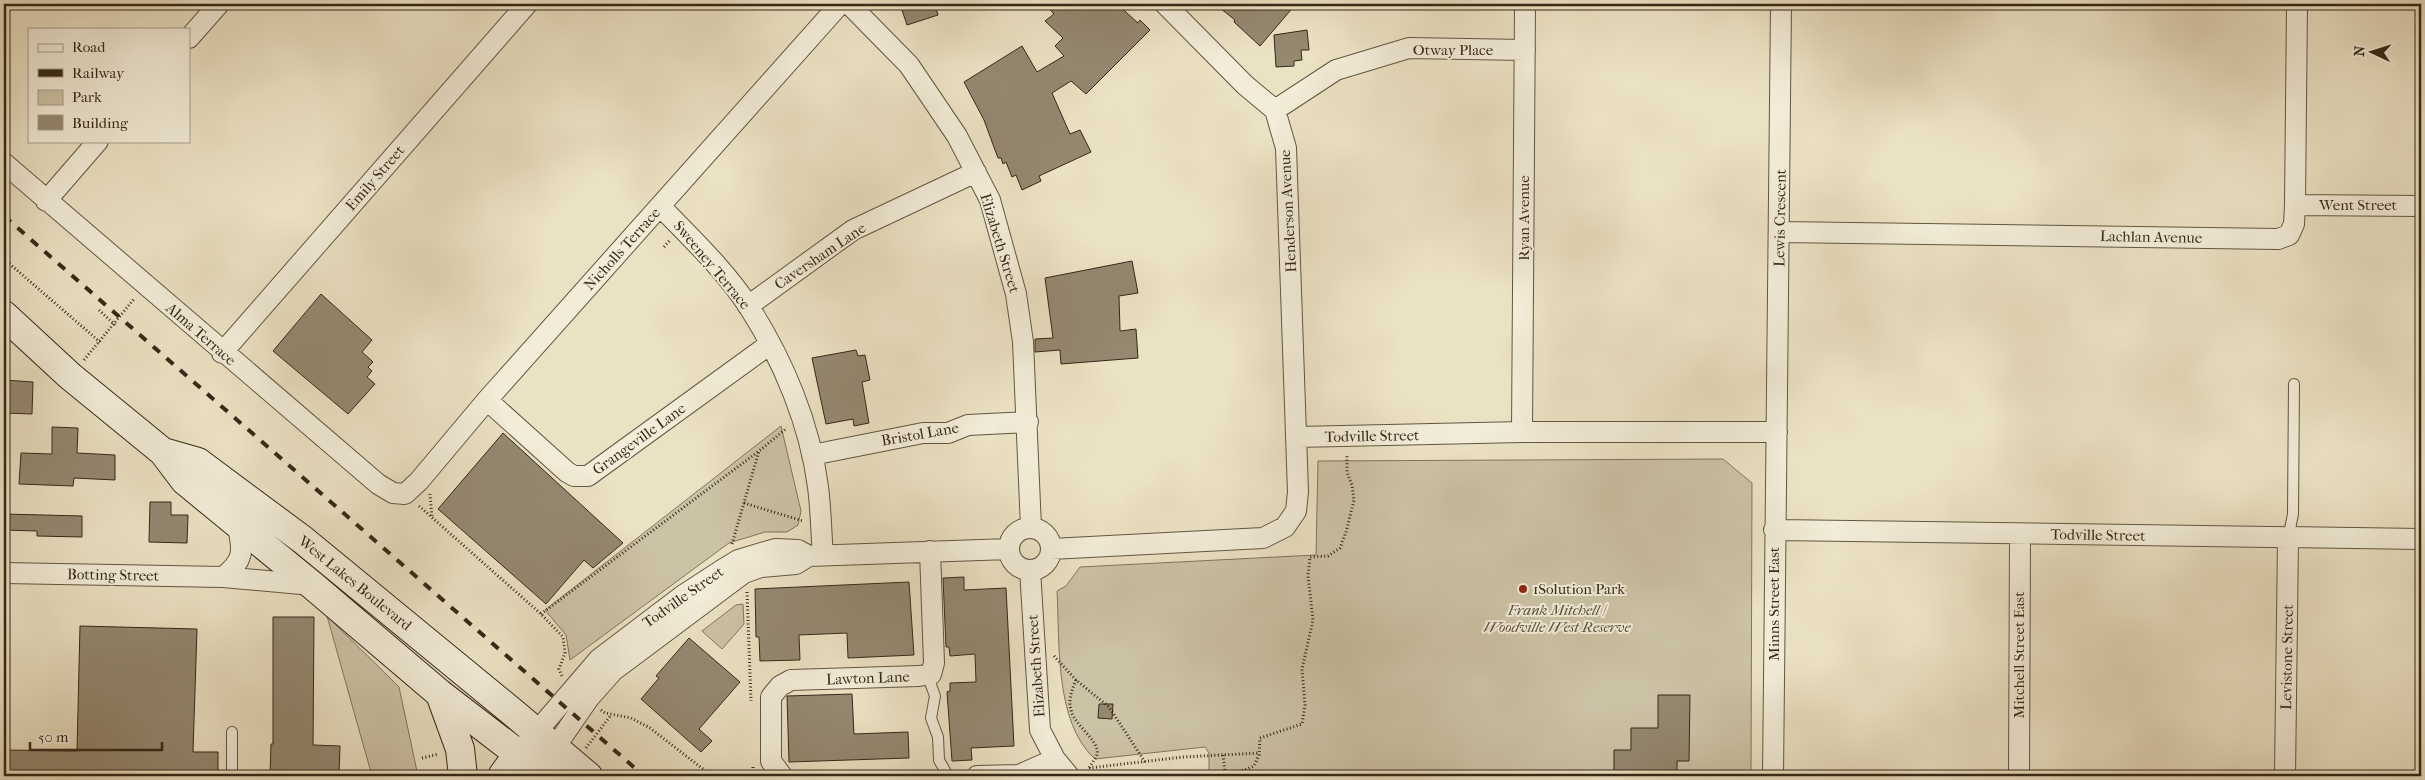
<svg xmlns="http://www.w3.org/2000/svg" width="2425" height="780" font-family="'IM FELL French Canon',serif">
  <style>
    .green { fill: #ccc2a6; stroke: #80755f }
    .building { fill: #948871; stroke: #352818 }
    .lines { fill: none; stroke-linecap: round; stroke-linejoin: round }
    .service-casing { stroke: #625643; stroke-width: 12 }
    .minor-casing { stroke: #625643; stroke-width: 22 }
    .secondary-casing { stroke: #352818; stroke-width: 30 }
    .path { stroke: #352818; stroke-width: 3; stroke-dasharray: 1 2.5; stroke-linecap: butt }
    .service { stroke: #f2ecd8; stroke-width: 10 }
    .minor { stroke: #f2ecd8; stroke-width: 20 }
    .secondary { stroke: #f2ecd8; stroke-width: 28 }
    .rail { stroke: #352818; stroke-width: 4; stroke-dasharray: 9 9; stroke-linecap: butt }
    .poi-dot { fill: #8f2418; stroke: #f2ecd8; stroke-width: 2 }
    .labels { text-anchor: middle; stroke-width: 4; stroke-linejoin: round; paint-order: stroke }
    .street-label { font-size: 15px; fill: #352818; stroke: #f2ecd8 }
    .poi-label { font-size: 15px; fill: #352818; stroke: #f2ecd8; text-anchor: start }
    .park-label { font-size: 15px; font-style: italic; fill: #5b4e3c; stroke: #f2ecd8 }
  </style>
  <rect width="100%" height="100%" fill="#ebe1c3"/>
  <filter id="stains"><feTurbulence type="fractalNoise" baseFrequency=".004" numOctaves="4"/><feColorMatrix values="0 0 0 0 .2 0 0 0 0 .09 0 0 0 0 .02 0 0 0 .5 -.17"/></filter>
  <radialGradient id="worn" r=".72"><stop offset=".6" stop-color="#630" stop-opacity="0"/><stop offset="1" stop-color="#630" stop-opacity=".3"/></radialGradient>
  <path class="green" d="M 781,426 L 801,511 L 798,525 L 787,532 L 765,532 L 729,543 L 570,660 L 566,635 L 545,610 Z
    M 1723,459 L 1752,483 L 1751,776 L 1209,776 L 1209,753 L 1205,747 L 1095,759 C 1054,722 1060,642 1057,591 L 1066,586 L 1080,567 L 1316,555 L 1318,461 Z
    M 743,604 L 744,624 L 722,649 L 702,631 L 736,605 Z
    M 327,616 L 399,687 L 418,776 L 372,776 Z"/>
  <path class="building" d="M 900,4 L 935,4 L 938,15 L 907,25 Z
    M 1045,4 L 1117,4 L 1138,23 L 1140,20 L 1150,30 L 1086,94 L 1071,81 L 1052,93 L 1070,134 L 1080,130 L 1091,152 L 1039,176 L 1041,181 L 1022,190 L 1016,175 L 1012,177 L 1006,162 L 1003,164 L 1001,158 L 998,158 L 984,120 L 964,82 L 1022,46 L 1037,72 L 1064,56 L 1055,46 L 1063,38 L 1045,21 L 1054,14 Z
    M 1215,4 L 1296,4 L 1260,46 L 1234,22 L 1235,20 Z
    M 1307,30 L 1309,50 L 1301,50 L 1302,60 L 1294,61 L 1294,66 L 1276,67 L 1274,35 Z
    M 1132,261 L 1138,293 L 1119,296 L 1120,331 L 1136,329 L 1138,358 L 1061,364 L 1060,350 L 1035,352 L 1035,339 L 1053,338 L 1045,278 Z
    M 321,294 L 372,340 L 362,352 L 373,362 L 368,367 L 372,371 L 367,377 L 375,384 L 348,414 L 273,351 Z
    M 856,350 L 858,356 L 865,355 L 870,380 L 862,382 L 869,423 L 854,426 L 853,419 L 826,424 L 812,358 Z
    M 4,380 L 33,382 L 32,414 L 4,413 Z
    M 52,427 L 78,428 L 77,453 L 115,455 L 115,480 L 74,478 L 73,486 L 19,484 L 21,453 L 52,454 Z
    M 503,433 L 623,543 L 593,568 L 584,560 L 546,604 L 438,509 Z
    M 150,502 L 171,502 L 171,515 L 188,515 L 187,543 L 149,542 Z
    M 4,514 L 82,516 L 82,537 L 37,536 L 37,531 L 4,530 Z
    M 964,577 L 964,590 L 1006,588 L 1014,746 L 971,748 L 972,760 L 952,761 L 947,692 L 950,691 L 950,683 L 976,682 L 975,654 L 950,656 L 949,647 L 946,647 L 943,578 Z
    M 909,582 L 914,655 L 848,658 L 847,633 L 799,635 L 800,660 L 760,661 L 759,637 L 756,637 L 755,589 Z
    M 273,617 L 314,617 L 313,745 L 340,746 L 339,776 L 270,776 L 271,744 L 273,744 Z
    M 80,626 L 197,629 L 193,752 L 218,752 L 218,776 L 4,776 L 4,750 L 77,751 Z
    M 689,638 L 740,682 L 699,729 L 712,741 L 701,752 L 641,699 L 659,678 L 656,676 Z
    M 852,694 L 854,734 L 908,732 L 909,758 L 789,762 L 787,696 Z
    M 1658,695 L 1690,695 L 1689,761 L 1677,761 L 1677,776 L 1614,776 L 1614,750 L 1631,750 L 1631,728 L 1658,728 Z
    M 1099,704 L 1113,704 L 1112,719 L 1098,718 Z"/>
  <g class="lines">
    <g class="service-casing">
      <path id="service" d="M 2288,539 L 2293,514 L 2294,384
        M 931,674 L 931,685 L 935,696 L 931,718 L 938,737 L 939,760 L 948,776
        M 232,776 L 232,732"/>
    </g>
    <g class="minor-casing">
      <path id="minor" d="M 849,4 L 909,65 L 957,136 L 990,200 L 1016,294 L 1023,342 L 1031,528
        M 189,38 L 219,4
        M 1275,110 L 1336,70 L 1409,48 L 1525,50
        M 4,163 L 378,484 L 393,493 L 405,494 L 419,481 L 487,400 L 840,4
        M 46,201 L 98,141
        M 2295,205 L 2421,206
        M 661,207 C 691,238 725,270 749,307 C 783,360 810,424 818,487 C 821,509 821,532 823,555
        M 1780,232 L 2278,239 L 2289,235 L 2294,224 L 2295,205 L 2297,4
        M 748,306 L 853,230 L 976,172
        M 222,353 L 527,4
        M 487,400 L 567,472 L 574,476 L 588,476 L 770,344
        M 1522,432 L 1525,4
        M 1297,437 L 1522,432 L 1777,432
        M 812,455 L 923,433 L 948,433 L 968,425 L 1028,422
        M1009 549a21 21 0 1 1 42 0a21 21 0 1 1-42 0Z
        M 1774,530 L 2421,539
        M 1051,549 L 1263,538 L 1285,527 L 1296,511 L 1298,492 L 1286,148 L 1275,110 L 1245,85 L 1165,4
        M 1030,570 L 1040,730 L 1055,759 L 1069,776
        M 4,573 L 223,577 L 312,585
        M 223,577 C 247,559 242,548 237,522
        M 527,743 L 599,659 L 682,596 L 725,568 L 738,560 L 775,549 L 798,550 L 809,556 L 1009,549
        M 547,759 L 589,698 L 613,671 L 744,573 L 761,567 L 796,564 L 809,556
        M 782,776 L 771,761 L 771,697 L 780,686 L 791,680 L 919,676 L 931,674 L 934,663 L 930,551
        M 977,776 L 1019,775 L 1055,759
        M 1773,776 L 1781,4
        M 2019,776 L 2020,534
        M 2285,776 L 2288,539"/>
    </g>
    <g class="secondary-casing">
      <path id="secondary" d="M 4,315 L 70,376 L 163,452 L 185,481 L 312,585 L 439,693 L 547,776
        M 163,452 L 198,462 L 303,540 L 516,715 L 588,776
        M 440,694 L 460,749 L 463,776
        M 502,776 L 518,754"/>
    </g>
    <path class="path" d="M 664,247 L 670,240
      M 4,259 L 100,342
      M 99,310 L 115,325
      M 84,360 L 134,299
      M 430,494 L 432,518
      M 744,503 L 803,521
      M 419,506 L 541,614 L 563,637 L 565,653 L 559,669 L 562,676
      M 732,544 L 759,451 L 787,428
      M 747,592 L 751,701
      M 541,614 L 759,451
      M 1054,656 L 1076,680 L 1109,707 L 1145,762
      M 1076,680 C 1072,689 1068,700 1071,710 C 1074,725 1100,741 1097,754 C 1096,758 1092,763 1089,768
      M 601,710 L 605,713 L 631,718 L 650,728 L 712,776
      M 586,748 L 611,715
      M 1223,755 L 1225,772
      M 422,758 L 439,754
      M 753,767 L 753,776
      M 1089,768 L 1183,757 L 1259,753
      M 1211,776 L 1245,770 L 1254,766 L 1259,755 L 1260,738 L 1302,724 L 1305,705 L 1302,669 L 1313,620 L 1308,576 L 1310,557 L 1328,556 L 1340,548 L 1346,532 L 1354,500 L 1352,485 L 1347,472 L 1347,454"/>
    <use href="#service" class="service"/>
    <use href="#minor" class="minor"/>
    <use href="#secondary" class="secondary"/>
    <path class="rail" d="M 4,216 L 644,776"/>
  </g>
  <circle class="poi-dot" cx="1523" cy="589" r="5"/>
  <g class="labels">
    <g class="street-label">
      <text x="1453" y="55">Otway Place</text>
      <text transform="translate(375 178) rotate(-49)" y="5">Emily Street</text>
      <text x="2358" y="210">Went Street</text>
      <text transform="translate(1288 211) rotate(-93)" y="5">Henderson Avenue</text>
      <text transform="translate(1524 218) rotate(-90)" y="5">Ryan Avenue</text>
      <text transform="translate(1780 218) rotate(-89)" y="5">Lewis Crescent</text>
      <text transform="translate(2151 237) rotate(1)" y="5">Lachlan Avenue</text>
      <text transform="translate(1000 243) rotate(73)" y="5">Elizabeth Street</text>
      <text transform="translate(622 249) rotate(-48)" y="5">Nicholls Terrace</text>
      <text transform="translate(820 256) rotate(-34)" y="5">Caversham Lane</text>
      <text transform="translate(712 265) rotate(50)" y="5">Sweeney Terrace</text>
      <text transform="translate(201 334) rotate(41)" y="5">Alma Terrace</text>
      <text transform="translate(920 434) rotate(-10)" y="5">Bristol Lane</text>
      <text transform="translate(1372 436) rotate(-1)" y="5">Todville Street</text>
      <text transform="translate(639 439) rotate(-36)" y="5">Grangeville Lane</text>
      <text transform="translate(2098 535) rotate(1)" y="5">Todville Street</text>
      <text transform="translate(113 575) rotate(1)" y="5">Botting Street</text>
      <text transform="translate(355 583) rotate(39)" y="5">West Lakes Boulevard</text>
      <text transform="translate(683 597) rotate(-35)" y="5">Todville Street</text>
      <text transform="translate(1774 604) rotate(-90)" y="5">Minns Street East</text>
      <text transform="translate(2019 655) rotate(-90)" y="5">Mitchell Street East</text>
      <text transform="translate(2287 657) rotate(-89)" y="5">Levistone Street</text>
      <text transform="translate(1036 666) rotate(-94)" y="5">Elizabeth Street</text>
      <text transform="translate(868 678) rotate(-2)" y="5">Lawton Lane</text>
    </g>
    <g class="poi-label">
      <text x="1533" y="594">1Solution Park</text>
    </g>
    <g class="park-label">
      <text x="1557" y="615">Frank Mitchell /<tspan x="1557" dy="17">Woodville West Reserve</tspan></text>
    </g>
  </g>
  <rect width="2425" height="780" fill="none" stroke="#ebe1c3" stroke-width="20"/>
  <rect x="5" y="5" width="2415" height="770" fill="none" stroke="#352818" stroke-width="2.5"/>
  <rect x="10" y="10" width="2405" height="760" fill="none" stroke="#352818"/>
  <rect x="28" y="28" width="162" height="115" fill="#f2ecd8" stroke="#a69e8b"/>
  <rect x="38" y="44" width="25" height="8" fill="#f2ecd8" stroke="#a69e8b"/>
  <text x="72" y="52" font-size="15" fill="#352818">Road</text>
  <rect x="38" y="69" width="25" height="8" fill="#352818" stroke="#a69e8b"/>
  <text x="72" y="78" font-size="15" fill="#352818">Railway</text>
  <rect x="38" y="90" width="25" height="15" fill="#ccc2a6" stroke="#a69e8b"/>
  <text x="72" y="102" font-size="15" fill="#352818">Park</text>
  <rect x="38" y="115" width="25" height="15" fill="#948871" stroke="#a69e8b"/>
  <text x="72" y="128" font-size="15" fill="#352818">Building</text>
  <g transform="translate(2372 52) rotate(274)" stroke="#f2ecd8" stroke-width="4" paint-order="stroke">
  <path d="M0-4L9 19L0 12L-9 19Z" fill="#352818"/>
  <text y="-8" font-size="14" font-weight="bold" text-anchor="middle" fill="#352818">N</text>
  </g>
  <path d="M30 742v8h132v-8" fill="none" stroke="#352818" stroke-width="2.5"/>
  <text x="38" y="742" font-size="15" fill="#352818" stroke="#f2ecd8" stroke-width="4" paint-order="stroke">50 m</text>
  <rect width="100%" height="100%" filter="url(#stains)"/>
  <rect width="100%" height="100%" fill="url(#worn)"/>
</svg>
